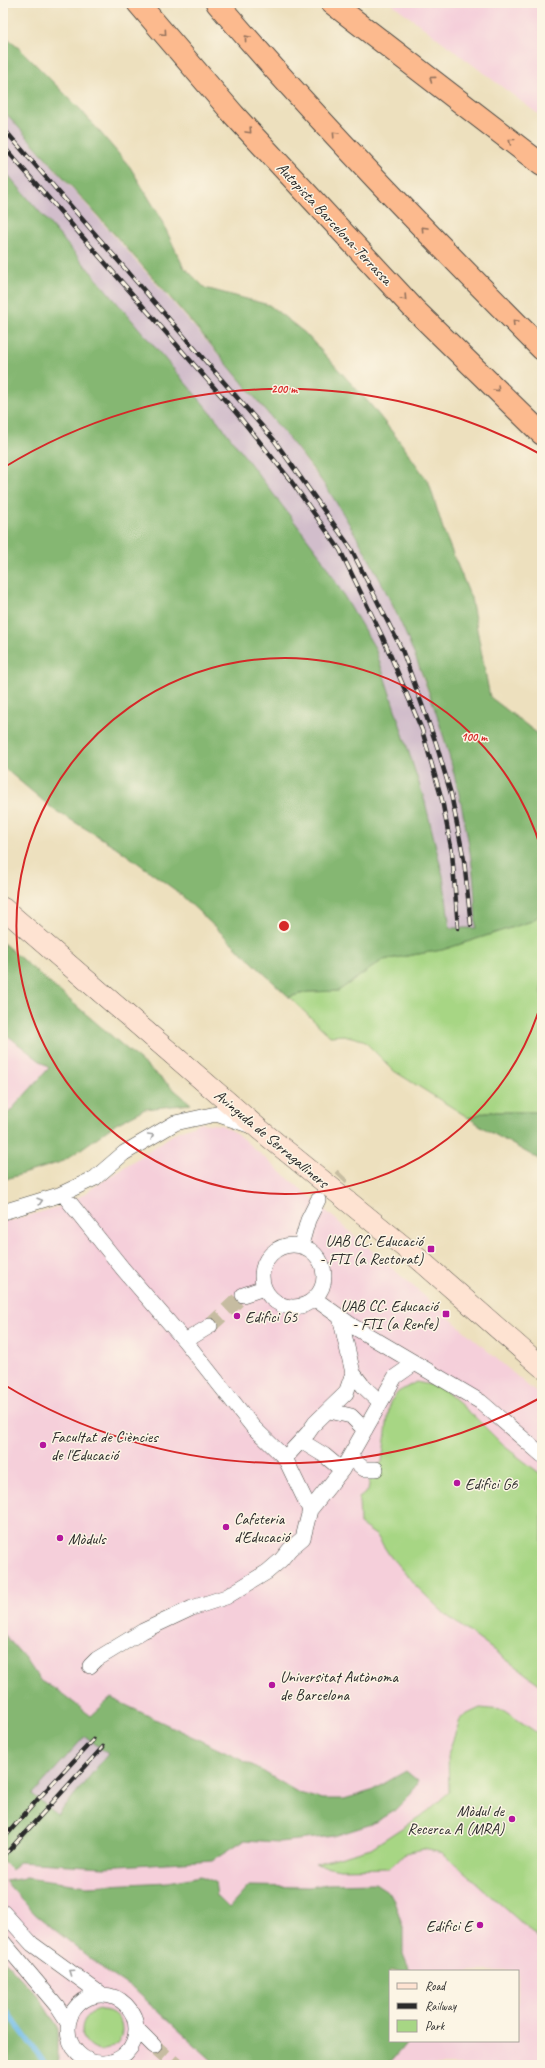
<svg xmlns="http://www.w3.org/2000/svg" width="545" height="2068" font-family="Caveat,sans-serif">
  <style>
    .built { fill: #f5cfda; fill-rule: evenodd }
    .industrial { fill: #d1bdcb }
    .green { fill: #a7d684; stroke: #698058 }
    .forest { fill: #85b772; stroke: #58714e; fill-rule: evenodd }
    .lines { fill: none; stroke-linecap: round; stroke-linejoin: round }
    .stream { stroke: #6ebbe8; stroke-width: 5.5 }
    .street-tunnel { stroke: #c6bca1; stroke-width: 15; stroke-dasharray: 15 8; stroke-linecap: butt }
    .street-casing { stroke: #484641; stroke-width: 16 }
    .secondary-casing { stroke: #484641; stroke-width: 22 }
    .highway-casing { stroke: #484641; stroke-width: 24 }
    .street { stroke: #fff; stroke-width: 15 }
    .secondary { stroke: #fee3d2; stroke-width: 21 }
    .highway { stroke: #fcba8e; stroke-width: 22 }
    .rail-casing { stroke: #2b2b2b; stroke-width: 4.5 }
    .rail { stroke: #fcf5e5; stroke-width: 3; stroke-dasharray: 9; stroke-linecap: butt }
    .oneway { stroke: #94725c }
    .oneway2 { stroke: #a0a0a0 }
    .ring { fill: none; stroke: #d62828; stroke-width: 2 }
    .poi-dot { fill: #b5179e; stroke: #fcf5e5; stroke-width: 1.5 }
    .labels { text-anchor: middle; stroke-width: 3; stroke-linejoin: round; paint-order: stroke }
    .street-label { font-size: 16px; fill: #2b2b2b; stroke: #fcf5e5 }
    .poi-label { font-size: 16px; fill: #2b2b2b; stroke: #fcf5e5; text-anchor: start }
    .centre { fill: #d62828; stroke: #fcf5e5; stroke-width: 2 }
    .ring-label { font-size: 12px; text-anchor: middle; font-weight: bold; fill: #d62828; stroke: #fcf5e5; stroke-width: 3; stroke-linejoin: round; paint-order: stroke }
  </style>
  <rect width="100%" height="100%" fill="#fcf5e5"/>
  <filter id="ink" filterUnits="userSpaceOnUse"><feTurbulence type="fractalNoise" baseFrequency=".025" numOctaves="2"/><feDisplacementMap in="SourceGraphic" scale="8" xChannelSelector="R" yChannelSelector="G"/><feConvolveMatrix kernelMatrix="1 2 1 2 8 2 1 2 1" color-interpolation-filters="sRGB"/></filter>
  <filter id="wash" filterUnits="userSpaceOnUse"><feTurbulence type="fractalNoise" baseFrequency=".012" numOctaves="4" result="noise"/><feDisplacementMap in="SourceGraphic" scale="16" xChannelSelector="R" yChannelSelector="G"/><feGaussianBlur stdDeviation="0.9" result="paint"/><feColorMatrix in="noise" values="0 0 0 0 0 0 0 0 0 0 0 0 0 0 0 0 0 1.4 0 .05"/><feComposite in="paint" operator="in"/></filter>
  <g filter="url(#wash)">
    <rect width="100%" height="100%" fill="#ede0be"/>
    <path class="built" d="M 391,3 L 542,3 L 542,117 Z
      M 3,1032 L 49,1068 L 3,1119 Z
      M 200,1123 L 221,1125 L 236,1133 L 542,1398 L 542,2065 L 3,2065 L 3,1221 L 14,1220 L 61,1206 L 79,1197 L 177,1132 ZM 390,1971 L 518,1971 L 518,2041 L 390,2041 Z"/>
    <path class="industrial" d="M 3,110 L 224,361 L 292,443 L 333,497 L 373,565 L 410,644 L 438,719 L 459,792 L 473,868 L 476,928 L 450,929 L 443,876 L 425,802 L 375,648 L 217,420 L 3,169 Z
      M 85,1735 L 108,1754 L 58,1816 L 32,1795 Z"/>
    <path class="green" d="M 542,913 L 542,1112 L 485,1112 L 469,1118 L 394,1071 L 363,1040 L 344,1035 L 330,1036 L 289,997 L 308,992 L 338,991 L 383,960 L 442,950 L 532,921 Z
      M 416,1382 L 441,1387 L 476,1418 L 504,1446 L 542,1475 L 542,1686 L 446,1615 L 416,1586 L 390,1556 L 377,1536 L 360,1524 L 359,1498 L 368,1491 L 371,1473 L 382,1462 L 390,1402 L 398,1392 Z
      M 480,1708 L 503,1710 L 542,1736 L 542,1941 L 443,1853 L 423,1849 L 406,1853 L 389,1868 L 340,1869 L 315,1864 L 371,1848 L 428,1811 L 449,1792 L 448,1754 L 461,1717 Z
      M82 2030a20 20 0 1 1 40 0a20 20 0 1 1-40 0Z"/>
    <path class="forest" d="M 3,35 L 20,49 L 80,109 L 130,167 L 159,215 L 183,266 L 205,288 L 269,305 L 305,333 L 370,404 L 401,443 L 429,483 L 444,532 L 471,598 L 490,697 L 542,737 L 542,913 L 532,921 L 442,950 L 383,960 L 338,991 L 308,992 L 289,997 L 178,892 L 116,847 L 53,809 L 3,767 L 3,169 L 217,420 L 319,554 L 375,648 L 425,802 L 443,876 L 450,928 L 476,928 C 475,907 475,885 472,865 C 454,735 404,610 334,499 C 309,460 276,424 247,388 C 169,293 85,202 3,110 Z
      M 3,943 L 191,1104 L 145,1109 L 116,1124 L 64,1161 L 3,1180 L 3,1119 L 49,1068 L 3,1032 Z
      M 485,1112 L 542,1112 L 542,1161 L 487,1130 L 469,1118 Z
      M 3,1633 L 25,1658 L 40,1680 L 60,1692 L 91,1716 L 111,1698 L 254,1766 L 299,1793 L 322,1799 L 344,1799 L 371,1791 L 406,1771 L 418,1781 L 411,1794 L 395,1810 L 372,1824 L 334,1836 L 279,1842 L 244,1840 L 213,1860 L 104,1867 L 18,1862 L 12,1870 L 3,1861 ZM 85,1736 L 108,1754 L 58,1815 L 32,1795 Z
      M 201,1876 L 215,1882 L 217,1896 L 229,1908 L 249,1886 L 309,1887 L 327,1884 L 375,1883 L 389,1892 L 395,1903 L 403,1927 L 403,1954 L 410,1971 L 390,1971 L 390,2041 L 408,2041 L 388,2065 L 217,2065 L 136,1991 L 106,1971 L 35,1914 L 5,1881 L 26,1878 L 87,1886 L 168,1882 Z
      M 3,1959 L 39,1998 L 58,2028 L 58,2065 L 3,2065 Z"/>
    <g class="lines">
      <path class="stream" d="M 3,2006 L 46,2065"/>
    </g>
  </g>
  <g filter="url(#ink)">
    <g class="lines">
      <path class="street-tunnel" d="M 324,1194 L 343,1175
        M 210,1326 L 243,1295
        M 154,2046 L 176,2065"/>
      <g class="street-casing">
        <path id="street" d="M 67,1199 L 123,1269 L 185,1341 L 253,1427 L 285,1458 L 310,1510
          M 3,1212 L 59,1195 L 95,1178 L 124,1153 L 175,1123 L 216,1114 L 251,1126
          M262 1276a31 31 0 1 1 62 0a31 31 0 1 1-62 0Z
          M 301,1245 L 308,1220 L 318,1200
          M 243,1295 L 264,1288
          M 315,1299 L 354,1327 L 481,1402 L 542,1455
          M 340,1317 L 353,1373 L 363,1386 L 380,1402
          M 185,1341 L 210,1326
          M 330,1411 L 351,1416 L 365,1430
          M 301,1441 L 324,1455 L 342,1470
          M 350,1457 L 364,1469 L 376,1469
          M 285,1458 L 308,1433 L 315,1423 L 346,1393 L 353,1373
          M 90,1666 L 97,1659 L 143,1631 L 192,1608 L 226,1597 L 267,1572 L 281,1560 L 290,1549 L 303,1538 L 310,1510 L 342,1470 L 395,1377 L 415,1363
          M 3,1912 L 32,1944 L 102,1995
          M 3,1942 L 57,2006 L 68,2023
          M68 2029a34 34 0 1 1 68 0a34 34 0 1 1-68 0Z
          M 137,2029 L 154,2046"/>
      </g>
      <g class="secondary-casing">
        <path id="secondary" d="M 3,908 L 259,1129 L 420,1260 L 542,1367"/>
      </g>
      <g class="highway-casing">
        <path id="highway" d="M 138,3 L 234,115 L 413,308 L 542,434
          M 217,3 C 320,124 431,237 542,349
          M 332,3 L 542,165"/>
      </g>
      <use href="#street" class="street"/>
      <use href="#secondary" class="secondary"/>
      <use href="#highway" class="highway"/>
      <g class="rail-casing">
        <path id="rail" d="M 3,128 L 274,440 L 350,547 L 402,650 L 436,743 L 451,794 L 464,860 L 471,925
          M 3,146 L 238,415 L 291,481 L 340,550 L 383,638 L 422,730 L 442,800 L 452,852 L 458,928
          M 3,1839 L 38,1799 L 93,1740
          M 3,1857 L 103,1747"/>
      </g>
      <use href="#rail" class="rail"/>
    </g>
    <defs><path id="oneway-chevron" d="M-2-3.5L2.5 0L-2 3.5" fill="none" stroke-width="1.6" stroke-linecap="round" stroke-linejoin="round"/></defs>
    <g class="oneway">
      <use href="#oneway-chevron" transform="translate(164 33) rotate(49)"/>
      <use href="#oneway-chevron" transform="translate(247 38) rotate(-130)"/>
      <use href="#oneway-chevron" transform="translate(432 79) rotate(-143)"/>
      <use href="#oneway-chevron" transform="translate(249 131) rotate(47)"/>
      <use href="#oneway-chevron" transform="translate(335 134) rotate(-133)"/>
      <use href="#oneway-chevron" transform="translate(511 141) rotate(-142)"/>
      <use href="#oneway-chevron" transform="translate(424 229) rotate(-133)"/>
      <use href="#oneway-chevron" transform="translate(404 298) rotate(47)"/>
      <use href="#oneway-chevron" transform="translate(515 322) rotate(-135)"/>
      <use href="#oneway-chevron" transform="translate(497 389) rotate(45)"/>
    </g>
    <g class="oneway2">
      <use href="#oneway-chevron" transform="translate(151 1136) rotate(-30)"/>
      <use href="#oneway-chevron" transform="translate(40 1201) rotate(-17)"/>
      <use href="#oneway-chevron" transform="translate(71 1972) rotate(-145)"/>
    </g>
  </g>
  <g class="ring">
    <path d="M542 1000A268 268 0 1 1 542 852"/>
    <path d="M540 1398A537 537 0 0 1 3 1384M3 468A537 537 0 0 1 540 454"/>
  </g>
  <g class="poi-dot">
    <rect x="427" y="1245" width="8" height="8" rx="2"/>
    <rect x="442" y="1310" width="8" height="8" rx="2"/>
    <circle cx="237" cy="1316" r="4"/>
    <circle cx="43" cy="1445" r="4"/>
    <circle cx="457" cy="1483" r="4"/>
    <circle cx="226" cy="1527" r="4"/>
    <circle cx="60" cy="1538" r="4"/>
    <circle cx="272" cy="1685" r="4"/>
    <circle cx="512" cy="1819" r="4"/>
    <circle cx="480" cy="1925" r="4"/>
  </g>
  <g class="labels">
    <g class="street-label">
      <text transform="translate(335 223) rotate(47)" y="6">Autopista Barcelona-Terrassa</text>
      <text transform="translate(272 1138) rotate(40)" y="6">Avinguda de Serragalliners</text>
    </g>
    <g class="poi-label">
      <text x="423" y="1246" text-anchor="end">UAB CC. Educació<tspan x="423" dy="18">- FTI (a Rectorat)</tspan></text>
      <text x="438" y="1311" text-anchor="end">UAB CC. Educació<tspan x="438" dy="18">- FTI (a Renfe)</tspan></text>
      <text x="245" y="1322">Edifici G5</text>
      <text x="51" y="1442">Facultat de Ciències<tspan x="51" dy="18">de l'Educació</tspan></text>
      <text x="465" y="1489">Edifici G6</text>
      <text x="234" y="1524">Cafeteria<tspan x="234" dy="18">d'Educació</tspan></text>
      <text x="68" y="1544">Mòduls</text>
      <text x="280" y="1682">Universitat Autònoma<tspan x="280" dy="18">de Barcelona</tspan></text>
      <text x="504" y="1816" text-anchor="end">Mòdul de<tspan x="504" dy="18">Recerca A (MRA)</tspan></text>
      <text x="472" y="1931" text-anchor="end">Edifici E</text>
    </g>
  </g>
  <circle cx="284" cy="926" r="6" class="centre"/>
  <g class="ring-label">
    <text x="284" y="393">200 m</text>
    <text x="474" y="741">100 m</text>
  </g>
  <rect width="545" height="2068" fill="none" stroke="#fcf5e5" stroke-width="16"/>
  <rect x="389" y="1970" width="130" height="72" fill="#fcf5e5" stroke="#a8a49b"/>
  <rect x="397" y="1983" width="20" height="6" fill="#fee3d2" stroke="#a8a49b"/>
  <text x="425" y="1990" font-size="12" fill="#2b2b2b">Road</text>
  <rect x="397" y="2003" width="20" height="6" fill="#2b2b2b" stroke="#a8a49b"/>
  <text x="425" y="2010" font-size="12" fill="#2b2b2b">Railway</text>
  <rect x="397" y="2020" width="20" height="12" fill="#a7d684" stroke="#a8a49b"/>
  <text x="425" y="2030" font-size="12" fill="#2b2b2b">Park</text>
</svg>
